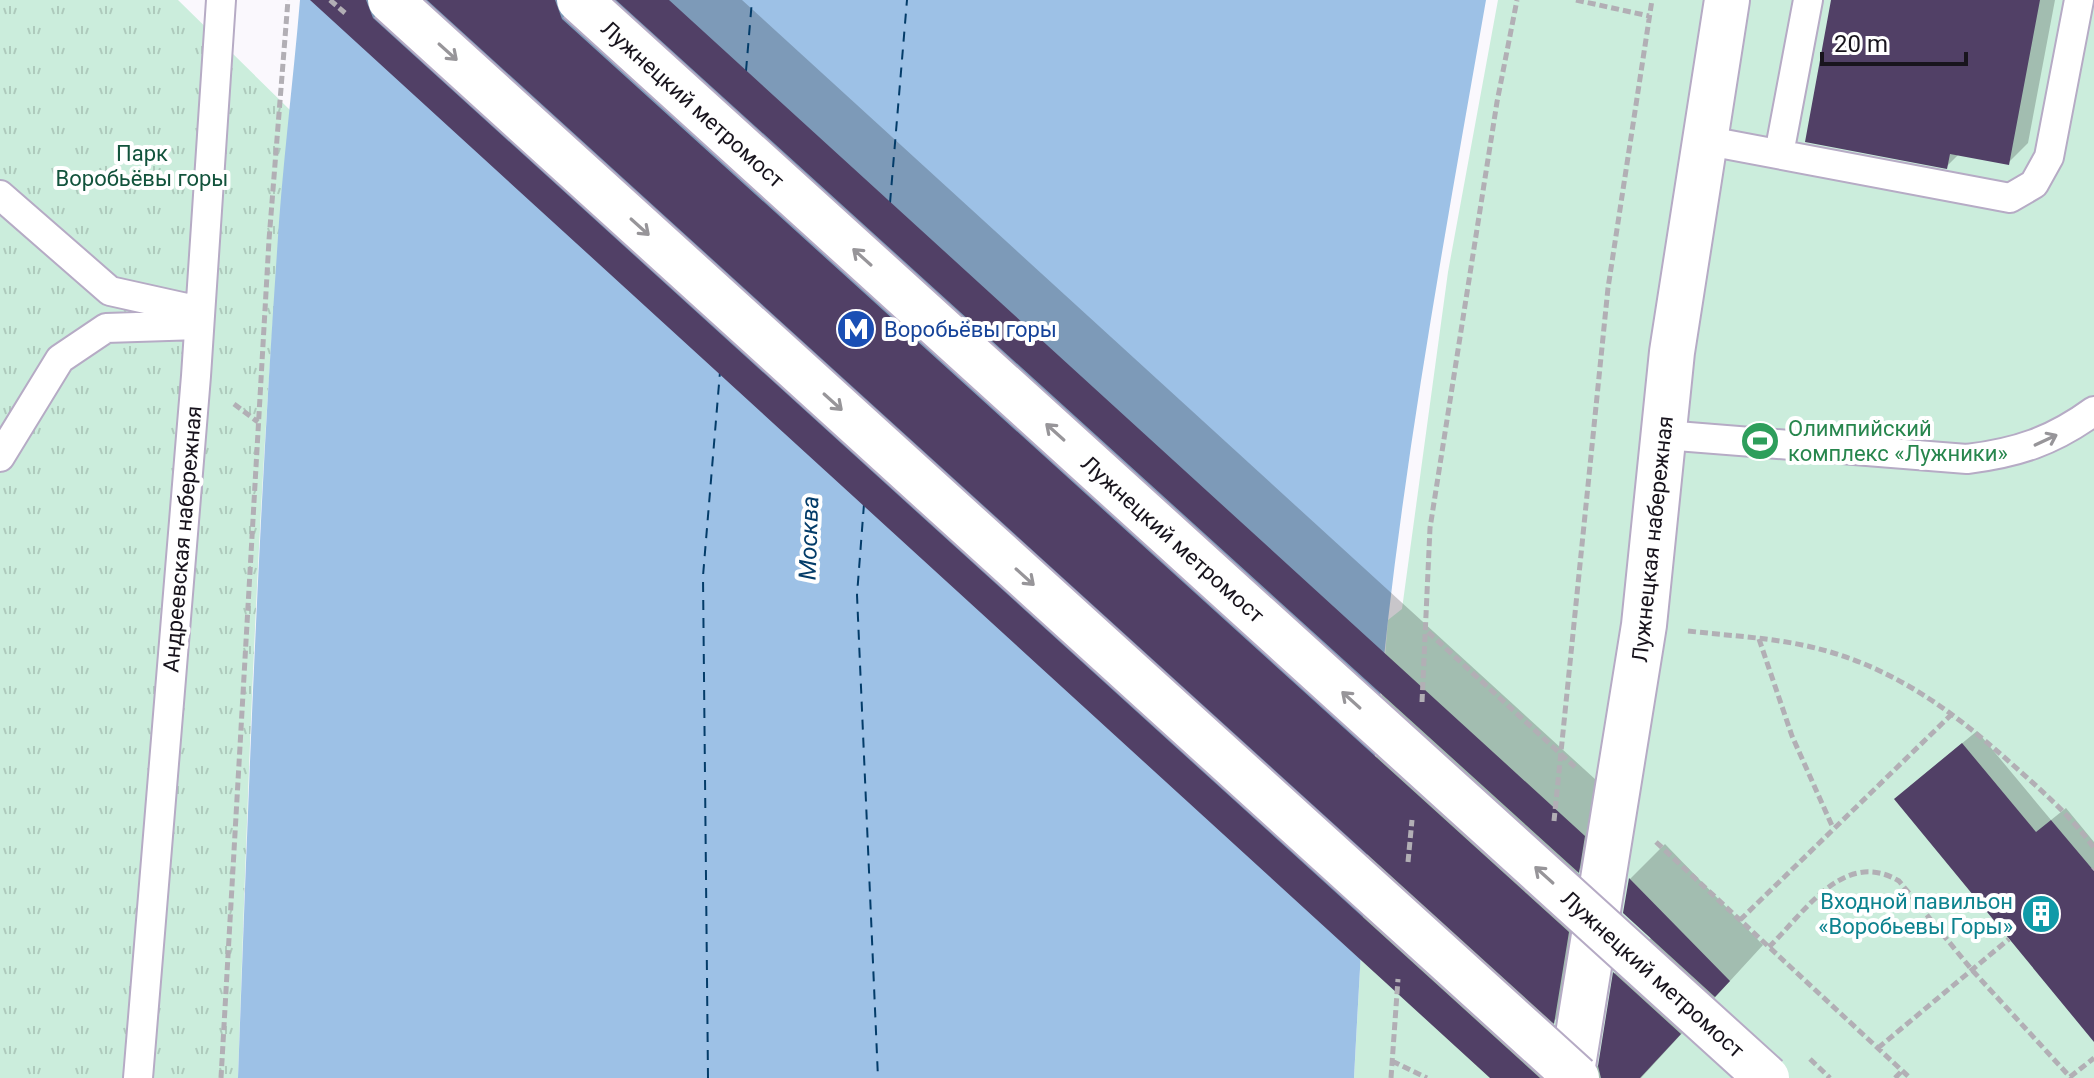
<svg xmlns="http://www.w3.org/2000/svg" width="2094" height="1078" font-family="Roboto,sans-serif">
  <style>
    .grass { fill: #cbeddc }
    .park { fill: url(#park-tufts) }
    .water { fill: #9dc1e6 }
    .shadow { fill: #0003 }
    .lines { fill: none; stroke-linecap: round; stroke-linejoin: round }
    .ferry { stroke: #033c69; stroke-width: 2; stroke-dasharray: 10 8; stroke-linecap: butt }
    .building { fill: #514066 }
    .lane-casing { stroke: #b6abc5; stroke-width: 32 }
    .street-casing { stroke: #b6abc5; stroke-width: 48 }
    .path { stroke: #b2afb5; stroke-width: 5; stroke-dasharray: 8 4; stroke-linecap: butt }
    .lane { stroke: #fff; stroke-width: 28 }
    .street { stroke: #fff; stroke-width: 44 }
    .primary-bridge-casing { stroke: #b6abc5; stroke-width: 48; stroke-linecap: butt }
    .path-bridge { stroke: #b2afb5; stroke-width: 5; stroke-dasharray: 8 4; stroke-linecap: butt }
    .primary-bridge { stroke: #fff; stroke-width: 44 }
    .oneway { stroke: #979599 }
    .labels { text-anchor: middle; stroke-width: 8; stroke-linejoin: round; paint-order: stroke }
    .street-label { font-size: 22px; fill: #18141d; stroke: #fff }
    .park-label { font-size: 22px; fill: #12533c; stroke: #fff }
    .transit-label { font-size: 22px; fill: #164399; stroke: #fff; text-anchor: start }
    .leisure-label { font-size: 22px; fill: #27864d; stroke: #fff; text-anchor: start }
    .culture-label { font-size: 22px; fill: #0d838f; stroke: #fff; text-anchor: end }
    .water-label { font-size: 24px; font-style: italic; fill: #033c69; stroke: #fff }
  </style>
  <defs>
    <pattern id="park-tufts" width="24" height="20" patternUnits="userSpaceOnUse" patternTransform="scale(2)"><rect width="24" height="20" fill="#cbeddc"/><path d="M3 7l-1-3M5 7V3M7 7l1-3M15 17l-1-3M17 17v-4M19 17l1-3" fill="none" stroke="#aecabc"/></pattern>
  </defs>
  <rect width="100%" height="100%" fill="#faf8fd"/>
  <path class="grass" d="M 1498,0 L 2094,0 L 2094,1078 L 1354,1078 L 1362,932 L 1388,620 L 1402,609 L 1448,272 Z"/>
  <path class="park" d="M 0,0 L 178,0 L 291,111 C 259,432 249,756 238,1078 L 0,1078 Z"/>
  <path class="water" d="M 300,0 L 1486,0 C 1450,206 1412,412 1388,620 C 1371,772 1362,926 1354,1078 L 238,1078 C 248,803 258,527 277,252 C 282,168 293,84 300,0 Z"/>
  <path class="shadow" d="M 313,0 L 742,0 L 1619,801 L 1613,836 L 1577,872 L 1603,897 L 1589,986 L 1552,1023 L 1582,1050 L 1591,1063 L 1600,1067 L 1615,973 L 1652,937 L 1625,913 L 1630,879 L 1665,844 L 1763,945 L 1641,1078 L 1493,1078 Z
    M 1833,0 L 2055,0 L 2028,143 L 2008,163 L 1959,154 L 1946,167 Z
    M 1977,731 L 2051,820 L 2066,808 L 2094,842 L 2094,1038 L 1910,786 Z"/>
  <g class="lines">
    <path class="ferry" d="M 746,71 L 752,0
      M 890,203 L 907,0
      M 864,504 L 857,595 L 878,1078
      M 708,1078 L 703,576 L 720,372"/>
  </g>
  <path class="building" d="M 310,0 L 366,0 L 373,18 L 1540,1078 L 1490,1078 Z
    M 427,0 L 555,0 L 562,19 L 1569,932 L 1554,1024 Z
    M 616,0 L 669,0 L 1585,836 L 1579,873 Z
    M 1831,0 L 2040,0 L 2009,165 L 1950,154 L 1947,169 L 1805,142 Z
    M 1962,743 L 2036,832 L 2051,820 L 2094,871 L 2094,1042 L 1894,799 Z
    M 1629,878 L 1730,981 L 1715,997 L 1623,913 Z
    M 1613,972 L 1681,1034 L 1640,1078 L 1601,1078 L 1598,1066 Z"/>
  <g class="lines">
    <g class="lane-casing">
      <path id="lane" d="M 1703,140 L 2010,198 L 2034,184 L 2049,157 L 2079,0
        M 1779,154 L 1808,0
        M 0,195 L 110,291 L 200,311
        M 1664,435 L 1967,459 C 2017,453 2053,441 2094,411
        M 0,457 L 60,359 L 106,328 L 199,325
        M 138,1078 L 196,376 L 221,0"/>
    </g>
    <g class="street-casing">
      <path id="street" d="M 1571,1078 L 1644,625 L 1672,352 L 1727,0"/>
    </g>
    <path class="path" d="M 1576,0 L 1649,16
      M 234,404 L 258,422
      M 1688,631 C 1723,635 1758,637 1792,643 C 1882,659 1946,705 2013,765 C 2042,791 2071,816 2094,848
      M 1428,632 L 1575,767
      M 1759,639 L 1792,736 L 1833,828
      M 1422,702 L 1430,528 L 1497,102 L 1517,0
      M 1554,821 L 1608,288 L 1652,0
      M 1656,842 L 1910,1078
      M 1408,862 L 1412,820
      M 2093,870 L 2094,869
      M 1740,920 L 1953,713
      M 1769,947 C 1805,912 1844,848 1899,881 L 1972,970 L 2071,1078
      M 1878,1048 L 2009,939
      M 1810,1059 L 1830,1078
      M 1392,1061 L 1427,1078
      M 2070,1077 L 2094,1058
      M 221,1078 L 269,240 L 288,0
      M 1391,1078 L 1398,979
      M 1895,1078 L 1902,1071"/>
    <use href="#lane" class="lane"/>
    <use href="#street" class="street"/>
    <g class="primary-bridge-casing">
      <path id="primary-bridge" d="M 390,0 L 1577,1078
        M 579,0 L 1767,1078"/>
    </g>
    <path class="path-bridge" d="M 330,0 L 345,13"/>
    <use href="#primary-bridge" class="primary-bridge"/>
  </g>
  <defs><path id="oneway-shaft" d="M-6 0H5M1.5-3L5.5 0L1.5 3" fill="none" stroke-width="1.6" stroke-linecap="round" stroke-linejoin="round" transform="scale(2)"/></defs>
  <g class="oneway">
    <use href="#oneway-shaft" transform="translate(448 52) rotate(42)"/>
    <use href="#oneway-shaft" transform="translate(640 227) rotate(42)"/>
    <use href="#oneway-shaft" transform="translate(862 257) rotate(-138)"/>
    <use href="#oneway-shaft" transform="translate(833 402) rotate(42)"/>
    <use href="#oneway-shaft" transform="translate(1055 432) rotate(-138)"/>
    <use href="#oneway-shaft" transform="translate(2046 440) rotate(-25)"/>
    <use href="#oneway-shaft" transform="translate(1025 577) rotate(42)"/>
    <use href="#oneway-shaft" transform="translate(1351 700) rotate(-138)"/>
    <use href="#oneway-shaft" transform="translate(1544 875) rotate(-138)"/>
  </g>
  <defs>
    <g id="metro-disc" transform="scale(2)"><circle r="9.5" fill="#1a4fb4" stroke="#fff"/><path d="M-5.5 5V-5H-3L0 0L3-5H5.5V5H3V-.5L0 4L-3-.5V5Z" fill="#fff"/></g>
    <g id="stadium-disc" transform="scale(2)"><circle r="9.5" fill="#2e9e5b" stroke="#fff"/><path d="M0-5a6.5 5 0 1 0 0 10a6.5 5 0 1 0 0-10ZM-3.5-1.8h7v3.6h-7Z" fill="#fff"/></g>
    <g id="building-disc" transform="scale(2)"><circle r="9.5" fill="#0f9aa8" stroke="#fff"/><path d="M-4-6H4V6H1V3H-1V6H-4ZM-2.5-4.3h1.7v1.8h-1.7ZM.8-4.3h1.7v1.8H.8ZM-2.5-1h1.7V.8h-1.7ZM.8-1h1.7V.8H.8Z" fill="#fff"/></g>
  </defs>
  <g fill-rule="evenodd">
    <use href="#metro-disc" x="856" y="329"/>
    <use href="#stadium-disc" x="1760" y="441"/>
    <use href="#building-disc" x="2041" y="914"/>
  </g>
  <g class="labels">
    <g class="street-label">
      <text transform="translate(693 104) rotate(42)" y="8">Лужнецкий метромост</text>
      <text transform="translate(182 539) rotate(-85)" y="8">Андреевская набережная</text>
      <text transform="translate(1173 539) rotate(42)" y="8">Лужнецкий метромост</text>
      <text transform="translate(1652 539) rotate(-84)" y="8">Лужнецкая набережная</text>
      <text transform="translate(1653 974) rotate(42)" y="8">Лужнецкий метромост</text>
    </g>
    <g class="park-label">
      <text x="142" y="161">Парк<tspan x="142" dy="25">Воробьёвы горы</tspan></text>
    </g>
    <g class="transit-label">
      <text x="884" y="337">Воробьёвы горы</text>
    </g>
    <g class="leisure-label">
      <text x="1788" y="436">Олимпийский<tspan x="1788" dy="25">комплекс «Лужники»</tspan></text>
    </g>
    <g class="culture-label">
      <text x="2013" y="909">Входной павильон<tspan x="2013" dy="25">«Воробьевы Горы»</tspan></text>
    </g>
    <g class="water-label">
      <text transform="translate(809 538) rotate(-88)" y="8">Москва</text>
    </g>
  </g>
  <path d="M1822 52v12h144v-12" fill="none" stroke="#18141d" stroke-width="4"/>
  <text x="1834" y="52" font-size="24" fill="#18141d" stroke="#ffffff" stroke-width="6" paint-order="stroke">20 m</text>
</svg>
